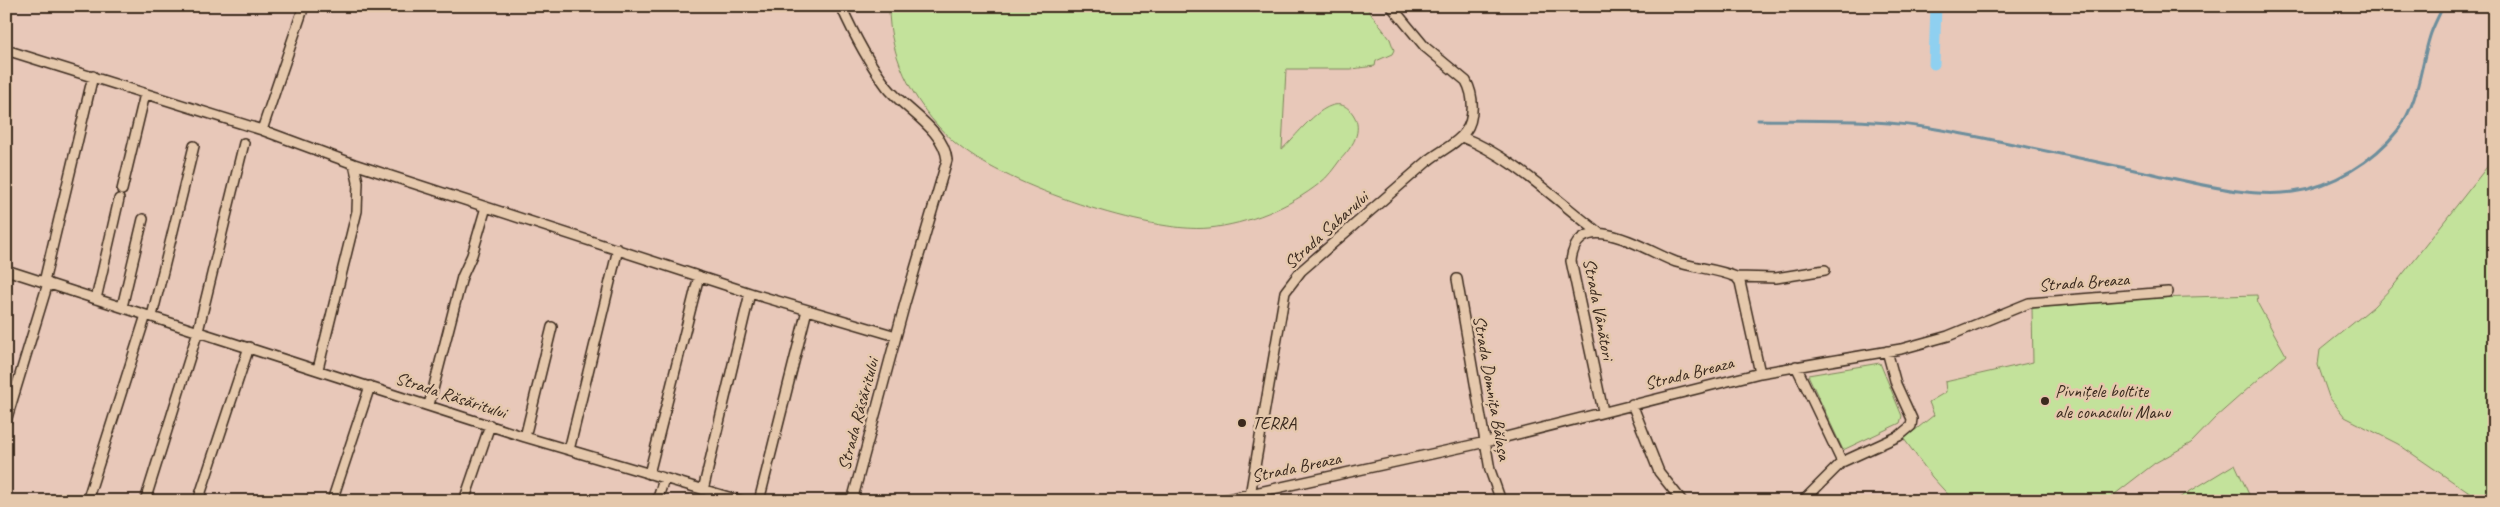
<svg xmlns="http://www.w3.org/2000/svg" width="2500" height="507" font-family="Caveat,sans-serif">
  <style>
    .green { fill: #c3e29b; stroke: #7f865c }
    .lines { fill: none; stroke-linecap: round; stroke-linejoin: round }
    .stream { stroke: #6d8e9c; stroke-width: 3 }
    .canal { stroke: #8fd0f0; stroke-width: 11 }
    .minor-casing { stroke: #3b2a1e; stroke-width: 12 }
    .minor { stroke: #e5c8ac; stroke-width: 9 }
    .poi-dot { fill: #3b2a1e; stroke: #e5c8ac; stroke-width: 2 }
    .labels { text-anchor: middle; stroke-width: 5; stroke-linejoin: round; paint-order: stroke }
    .street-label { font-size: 18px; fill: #3b2a1e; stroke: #e5c8ac }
    .poi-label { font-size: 18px; fill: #3b2a1e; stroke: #e5c8ac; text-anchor: start }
  </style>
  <rect width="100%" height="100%" fill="#e8c8b9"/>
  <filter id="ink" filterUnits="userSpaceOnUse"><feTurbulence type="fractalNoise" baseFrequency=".02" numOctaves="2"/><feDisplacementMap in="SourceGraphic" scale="10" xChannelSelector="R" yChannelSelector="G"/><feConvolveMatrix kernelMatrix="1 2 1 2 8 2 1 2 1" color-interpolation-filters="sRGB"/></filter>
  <g filter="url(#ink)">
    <path class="green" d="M 889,6 L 1365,6 L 1390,39 L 1394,50 L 1392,54 L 1376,61 L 1375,66 L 1351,69 L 1286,69 L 1282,149 C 1296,138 1332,83 1353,114 C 1364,131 1352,147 1340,160 C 1334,168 1328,177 1320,183 C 1290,207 1248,224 1209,228 C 1149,234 1007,185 960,147 C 919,114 888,59 889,6 Z
      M 2494,158 L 2494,501 L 2481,501 L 2398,444 L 2345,417 L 2329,397 L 2318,365 L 2320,350 L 2373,307 L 2395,284 Z
      M 2257,295 L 2258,304 L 2286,355 L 2216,417 L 2191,443 L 2155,463 L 2106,501 L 1954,501 L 1932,477 L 1904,439 L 1934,415 L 1929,402 L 1946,392 L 1945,382 L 2033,362 L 2032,308 L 2156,298 Z
      M 1880,363 L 1902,416 L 1900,423 L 1843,450 L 1808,375 Z
      M 2235,464 L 2252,501 L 2174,501 Z"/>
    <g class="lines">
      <path class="stream" d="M 1758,120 C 1819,121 1881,118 1942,130 C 2014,143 2086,160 2158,175 C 2199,184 2251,198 2293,192 C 2332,187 2374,161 2398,130 C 2419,102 2420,68 2430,36 C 2433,26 2439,16 2443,6"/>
      <path class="canal" d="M 1934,64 L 1936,6"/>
      <g class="minor-casing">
        <path id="minor" d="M 841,6 C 854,35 868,62 887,87 C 905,110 944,129 947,160 L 905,303 L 852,501
          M 6,50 L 262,130 L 354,164 L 750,293 L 896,336
          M 262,130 L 304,6
          M 1462,137 C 1511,156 1556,200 1598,232
          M 122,190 L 145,94
          M 6,270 L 525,437 L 742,501
          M 1736,277 L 1776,278 L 1825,270
          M 1457,279 L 1490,470 L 1501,501
          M 44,282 L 93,76
          M 96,299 L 119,199
          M 122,307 L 143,219
          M 152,316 L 194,146
          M 1796,366 L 1842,462
          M 318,369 L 357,211 L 358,182 L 354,164
          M 1632,404 L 1659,472 L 1682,501
          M 429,405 L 462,277 L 472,255 L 486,207
          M 1603,411 L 1571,261 C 1578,203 1649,253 1676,262 C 1696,268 1717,269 1736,277 L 1740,282 L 1760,373
          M 6,421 L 48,283
          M 525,437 L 552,327
          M 569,450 L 618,249
          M 649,474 L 699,276
          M 703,490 L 750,293
          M 87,501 L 146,315
          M 145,501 L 198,331 L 244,143
          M 198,501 L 249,347
          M 332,501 L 370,386
          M 464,501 L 490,425
          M 657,501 L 664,479
          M 759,501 L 807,310
          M 1218,501 L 1486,442 L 1760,373 L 1901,349 L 1948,336 L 2029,303 L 2168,292
          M 1249,501 L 1285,292 L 1301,271 C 1344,234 1386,197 1429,160 C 1440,151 1457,144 1465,132 C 1475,119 1474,95 1466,81 L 1425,47 L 1391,6
          M 1803,501 L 1842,462 L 1899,436 L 1911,426 L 1912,419 L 1896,384 L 1887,351"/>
      </g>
      <use href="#minor" class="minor"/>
    </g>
  </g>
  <g class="poi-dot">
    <circle cx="2045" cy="401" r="5"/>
    <circle cx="1242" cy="423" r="5"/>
  </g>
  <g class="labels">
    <g class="street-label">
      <text transform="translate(1326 230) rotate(-42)" y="6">Strada Sabarului</text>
      <text transform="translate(2084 282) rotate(-4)" y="6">Strada Breaza</text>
      <text transform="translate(1599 309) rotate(79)" y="6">Strada Vânători</text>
      <text transform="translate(1689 373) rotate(-14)" y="6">Strada Breaza</text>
      <text transform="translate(1492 388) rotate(80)" y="6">Strada Domnița Bălașa</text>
      <text transform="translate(451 395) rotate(18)" y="6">Strada Răsăritului</text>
      <text transform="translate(858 414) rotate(-75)" y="6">Strada Răsăritului</text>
      <text transform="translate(1296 467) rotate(-12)" y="6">Strada Breaza</text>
    </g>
    <g class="poi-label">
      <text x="2055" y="397">Pivnițele boltite<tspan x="2055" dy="21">ale conacului Manu</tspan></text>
      <text x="1252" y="429">TERRA</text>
    </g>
  </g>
  <rect width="2500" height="507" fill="none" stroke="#e5c8ac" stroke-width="25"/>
  <rect x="12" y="12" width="2475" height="482" fill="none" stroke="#3b2a1e" stroke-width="2" filter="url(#ink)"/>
</svg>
